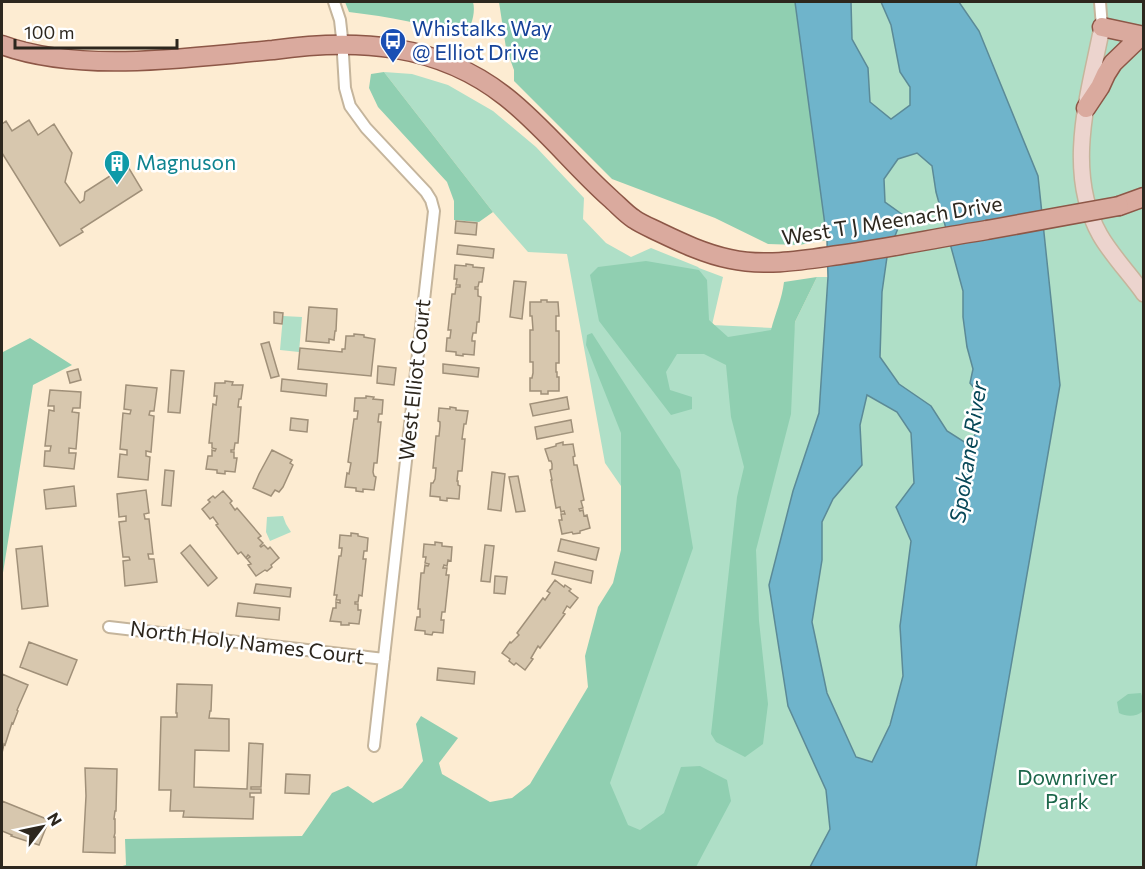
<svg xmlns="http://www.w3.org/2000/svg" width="1145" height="869" font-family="Commissioner,sans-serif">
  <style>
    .green { fill: #afdfc7 }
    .forest { fill: #90cfb1 }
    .water { fill: #6fb4cb; stroke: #5b8a97; stroke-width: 1.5; fill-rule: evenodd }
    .building { fill: #d7c7ae; stroke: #a09079; stroke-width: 1.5 }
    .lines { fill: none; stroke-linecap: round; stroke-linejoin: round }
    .street-casing { stroke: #c5b59c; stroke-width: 14 }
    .secondary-casing { stroke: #c5b59c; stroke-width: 18 }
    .primary-casing { stroke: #8d5747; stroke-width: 21 }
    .street { stroke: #fff; stroke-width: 10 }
    .secondary { stroke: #ecd4ce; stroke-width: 15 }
    .primary { stroke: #daaa9e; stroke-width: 18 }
    .primary-bridge-casing { stroke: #8d5747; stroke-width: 21; stroke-linecap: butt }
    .primary-bridge { stroke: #daaa9e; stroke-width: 18 }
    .labels { text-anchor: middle; stroke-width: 5; stroke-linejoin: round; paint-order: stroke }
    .transit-label { font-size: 21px; fill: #164399; stroke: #fff; text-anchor: start }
    .culture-label { font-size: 21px; fill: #0d838f; stroke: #fff; text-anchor: start }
    .street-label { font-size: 21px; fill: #2d271e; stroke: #fff }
    .park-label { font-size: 21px; fill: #1c664a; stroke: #fff }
    .water-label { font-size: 22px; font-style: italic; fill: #074757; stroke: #fff }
  </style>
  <rect width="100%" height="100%" fill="#fdecd2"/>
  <path class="green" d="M 851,2 L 881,2 L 891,25 L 900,72 L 910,87 L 910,105 L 891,119 L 870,102 L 868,68 L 852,39 Z
    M 959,2 L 1143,2 L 1143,867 L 976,867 L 1060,385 L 1038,176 L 979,31 Z
    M 384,72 L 412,74 L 448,85 L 493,111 L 536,147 L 584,198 L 583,219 L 606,243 L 631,257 L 651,248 L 698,267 L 699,268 L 723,277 L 712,325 L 794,329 L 795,322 L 817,277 L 828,277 L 819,413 L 793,491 L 788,706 L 826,790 L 830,829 L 810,867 L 517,867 L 657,538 L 605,463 L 567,254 L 528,252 L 493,212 Z
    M 917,153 L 932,166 L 936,192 L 964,291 L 963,317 L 967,347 L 973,369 L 970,383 L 979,393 L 977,431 L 969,446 L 947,431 L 931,406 L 899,384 L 880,357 L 882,292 L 887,257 L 902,216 L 885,202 L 884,179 L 898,159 Z
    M 283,316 L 302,317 L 299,352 L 280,350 Z
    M 866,395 L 897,412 L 911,433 L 914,483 L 897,507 L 911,541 L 900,626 L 903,676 L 890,725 L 872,762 L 856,757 L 827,693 L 812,622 L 822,560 L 822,522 L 833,499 L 862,465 L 860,425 Z
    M 283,516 L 286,524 L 291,532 L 270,541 L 266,532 L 267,517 Z"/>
  <path class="forest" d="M 345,2 L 473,2 C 476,13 471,28 464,37 C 425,23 390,17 349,12 Z
    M 499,2 L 795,2 L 827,240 L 799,245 L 768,244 L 715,218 L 612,179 L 514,81 L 514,70 L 506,48 Z
    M 384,72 L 493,212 L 479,222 L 454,220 L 454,201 L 447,182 L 378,107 L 369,88 L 371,74 Z
    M 646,261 L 699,270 L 707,280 L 709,320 L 728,337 L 771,330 C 775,314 782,299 784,282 L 817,277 L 795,322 L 791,414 L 756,550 L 759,621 L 768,704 L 763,744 L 745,757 L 716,742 L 711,734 L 737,497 L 744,467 L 731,417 L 726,365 L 704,354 L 677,354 L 666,372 L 670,390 L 692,397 L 692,409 L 671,415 L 599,321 L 590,275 L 598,267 Z
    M 592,333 L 680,470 L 693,548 L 610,783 L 628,825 L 640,830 L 664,813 L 681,767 L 700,766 L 727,780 L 731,801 L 696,867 L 119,867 L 126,865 L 125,839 L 302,836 L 332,793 L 348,786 L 373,803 L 402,788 L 423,761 L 416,724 L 421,716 L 458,738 L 439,763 L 442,774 L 490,802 L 512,798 L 530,784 L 588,687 L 585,656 L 598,607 L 613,583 L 621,550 L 621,433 L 586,345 L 587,335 Z
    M 30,338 L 72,365 L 33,385 L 2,579 L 2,358 L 3,352 Z
    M 1141,693 L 1143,699 L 1143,711 C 1136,717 1127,717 1119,713 L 1117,702 L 1128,694 Z"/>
  <path class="water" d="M 795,2 L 851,2 L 852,39 L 868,68 L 870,102 L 891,119 L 910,105 L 910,87 L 900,72 L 891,25 L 881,2 L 959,2 L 979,31 L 1038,176 L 1060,385 L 976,867 L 810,867 L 830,829 L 826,790 L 788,706 L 769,585 L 793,491 L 819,413 L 828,277 L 827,240 ZM 917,153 L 932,166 L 936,192 L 963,291 L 963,317 L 967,347 L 973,369 L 970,383 L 979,394 L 977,431 L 969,445 L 947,431 L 931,406 L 899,384 L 880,357 L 882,292 L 887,257 L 903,215 L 885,202 L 884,179 L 898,159 ZM 867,395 L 897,412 L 911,433 L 914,483 L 896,507 L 911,541 L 900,626 L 903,676 L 890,725 L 872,762 L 856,757 L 827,693 L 812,622 L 822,560 L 822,522 L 833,499 L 862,465 L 860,425 Z"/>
  <path class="building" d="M 29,120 L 38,135 L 54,124 L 72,153 L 65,182 L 80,203 L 84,200 L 85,192 L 127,165 L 142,190 L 81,229 L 83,232 L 60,246 L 2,153 L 2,124 L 6,121 L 12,131 Z
    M 456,221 L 477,223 L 476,235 L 455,233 Z
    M 458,245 L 494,249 L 493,258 L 457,254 Z
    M 466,264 L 473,265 L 473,267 L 484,268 L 482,282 L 479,282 L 478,287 L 475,287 L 475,289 L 478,289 L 478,296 L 481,297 L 479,322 L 477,322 L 476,333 L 473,333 L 472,338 L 472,341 L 475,341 L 474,355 L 463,354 L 463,356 L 456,355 L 456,352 L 446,351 L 447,338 L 450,338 L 451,330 L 448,330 L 452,294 L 455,294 L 456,287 L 460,287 L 460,285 L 456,285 L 457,279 L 454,279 L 455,265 L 466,266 Z
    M 514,281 L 526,282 L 522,319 L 510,317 Z
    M 541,300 L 547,300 L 547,302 L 558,302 L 559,316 L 556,316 L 556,331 L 559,331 L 559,363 L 556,363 L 556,372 L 557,372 L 557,377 L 559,377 L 559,391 L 548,391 L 548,394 L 541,394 L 541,391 L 530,391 L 530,378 L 532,378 L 533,373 L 533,362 L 530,362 L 530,330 L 533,330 L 532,316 L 530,316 L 530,302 L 541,302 Z
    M 309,307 L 337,309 L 336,331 L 335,331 L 334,340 L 329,339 L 329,343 L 306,341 Z
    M 274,312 L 283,313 L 282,324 L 274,323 Z
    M 354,334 L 364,335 L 364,337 L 375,339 L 371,376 L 298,369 L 300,348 L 342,352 L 342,349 L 345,349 L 346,336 L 354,336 Z
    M 269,342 L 279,376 L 271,378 L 261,344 Z
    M 443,364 L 479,368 L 478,377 L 443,373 Z
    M 378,366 L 396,368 L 394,385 L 377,383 Z
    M 78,369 L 81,380 L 70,383 L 67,372 Z
    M 171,370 L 184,371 L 180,413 L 168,412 Z
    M 282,379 L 327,384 L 326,396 L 281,391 Z
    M 225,381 L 233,382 L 232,385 L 243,385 L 241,399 L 239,399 L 238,407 L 241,407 L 238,443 L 235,443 L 234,450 L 231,450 L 231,452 L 234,452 L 234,458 L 237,458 L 235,472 L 225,471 L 225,474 L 217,473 L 217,470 L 206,469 L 208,456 L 212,456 L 212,450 L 215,451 L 216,449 L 212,448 L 212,443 L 209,443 L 213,404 L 216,405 L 217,396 L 214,396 L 215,383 L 225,383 Z
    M 126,385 L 157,388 L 154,411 L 150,411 L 149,415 L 154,416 L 151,452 L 146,451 L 146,456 L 150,457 L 148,480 L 118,477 L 120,454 L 127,455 L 127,450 L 120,449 L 123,413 L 130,414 L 131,410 L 124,409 Z
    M 50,390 L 81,392 L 80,408 L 73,408 L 72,412 L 79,413 L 76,449 L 69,448 L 69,453 L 76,453 L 74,469 L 44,466 L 45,451 L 50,451 L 51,446 L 45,446 L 49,410 L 54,411 L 54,406 L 48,406 Z
    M 366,396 L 374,397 L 373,399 L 383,400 L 382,414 L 379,414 L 378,422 L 381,422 L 377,463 L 374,463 L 373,472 L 374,476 L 376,477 L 374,490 L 363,489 L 363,492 L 356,491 L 356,488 L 345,487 L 347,473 L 349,474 L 351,463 L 348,462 L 354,419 L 357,419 L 358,411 L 354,411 L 355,398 L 366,398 Z
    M 567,397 L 569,409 L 533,416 L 530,404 Z
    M 450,407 L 456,408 L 456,410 L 468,411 L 466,424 L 464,424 L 462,439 L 465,439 L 462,471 L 458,471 L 457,481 L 458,481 L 458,485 L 460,486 L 459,499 L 447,498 L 447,501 L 440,500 L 440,497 L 430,496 L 431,483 L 433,483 L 435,479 L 436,468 L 433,468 L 436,436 L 439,436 L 440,426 L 440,422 L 438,421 L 439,408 L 450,409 Z
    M 291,418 L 308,420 L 307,432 L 290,430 Z
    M 571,420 L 573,432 L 537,439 L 535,427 Z
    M 563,442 L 563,445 L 573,444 L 575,456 L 573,457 L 574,465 L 577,465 L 584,500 L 581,501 L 583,508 L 579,509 L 580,511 L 583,510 L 584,516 L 587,515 L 590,528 L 580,531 L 580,533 L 573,534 L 572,532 L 562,534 L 559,520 L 562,520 L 561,514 L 565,514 L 564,511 L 561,512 L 560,507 L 556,508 L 551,480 L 552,480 L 550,470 L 552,469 L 552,464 L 551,461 L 549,461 L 545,449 L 556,446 L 556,444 Z
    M 272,450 L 292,460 L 290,463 L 293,465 L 283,487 L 279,492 L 275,490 L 271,496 L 253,488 L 259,474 Z
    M 165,470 L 174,471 L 171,506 L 162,505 Z
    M 492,472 L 505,474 L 501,511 L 488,509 Z
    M 518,476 L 525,511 L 516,512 L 509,477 Z
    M 74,486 L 76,506 L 46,509 L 44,490 Z
    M 146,490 L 149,513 L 144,514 L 145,519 L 149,519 L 153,554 L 148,554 L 149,559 L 154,559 L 157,582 L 125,586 L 123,561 L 130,560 L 129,557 L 123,557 L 119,522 L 126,521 L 126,516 L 119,517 L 117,494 Z
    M 223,491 L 232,501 L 230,503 L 235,510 L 237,508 L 261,536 L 258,538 L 263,543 L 260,546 L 261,547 L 264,545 L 268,549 L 270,547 L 279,558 L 271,565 L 272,567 L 267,571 L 265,570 L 256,576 L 248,565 L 251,564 L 247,559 L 250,557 L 248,555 L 246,558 L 241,552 L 238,554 L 216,525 L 218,524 L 213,517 L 210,519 L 202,509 L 210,502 L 208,500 L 213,496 L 215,498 Z
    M 351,533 L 358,534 L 358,536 L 368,538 L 367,551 L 364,551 L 363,559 L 366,559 L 362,596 L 359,595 L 358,602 L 355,602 L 355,604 L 358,604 L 358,610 L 361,610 L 359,624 L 349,623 L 349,625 L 341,625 L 341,622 L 330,621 L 333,608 L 336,608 L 336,602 L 340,603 L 340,600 L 336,600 L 337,595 L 334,595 L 339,556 L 341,556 L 342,548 L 339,548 L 340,535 L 351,536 Z
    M 561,539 L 599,548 L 596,560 L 558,551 Z
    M 435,542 L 442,543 L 442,546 L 452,547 L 451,561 L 448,560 L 447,566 L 444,565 L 443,568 L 447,568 L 446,575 L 449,575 L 445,612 L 442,612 L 441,620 L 444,620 L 443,633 L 433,632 L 432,635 L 425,634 L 425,631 L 415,630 L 417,617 L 420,617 L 420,609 L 418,609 L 421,573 L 424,573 L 425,565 L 428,566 L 429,564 L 425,563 L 426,557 L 423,557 L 424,544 L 435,545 Z
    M 190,545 L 217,578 L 208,586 L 181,553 Z
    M 485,545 L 494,546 L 490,582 L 481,581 Z
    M 42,546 L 48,606 L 22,609 L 16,549 Z
    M 555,562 L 593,571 L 591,583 L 552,574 Z
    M 495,576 L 507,577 L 505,594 L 494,593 Z
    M 555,580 L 564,587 L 565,585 L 571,589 L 569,591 L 578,598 L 570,608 L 567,606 L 563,613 L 565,614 L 540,648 L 538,646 L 531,658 L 533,659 L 525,670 L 516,663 L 514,665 L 509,661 L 510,659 L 502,653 L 510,642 L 511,643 L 519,635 L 517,633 L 543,598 L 545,600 L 550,593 L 547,591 Z
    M 256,584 L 291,588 L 290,597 L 254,593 Z
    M 238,603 L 280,608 L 279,620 L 236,616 Z
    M 29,642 L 77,660 L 67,685 L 20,667 Z
    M 438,668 L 475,672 L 474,684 L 437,680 Z
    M 2,674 L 28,685 L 17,710 L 18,711 L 13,724 L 12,723 L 5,745 L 4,744 L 2,753 Z
    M 177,684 L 212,685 L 211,711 L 210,711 L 209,718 L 229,719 L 229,751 L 195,750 L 194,787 L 247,789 L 249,743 L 263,744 L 261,787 L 251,787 L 251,789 L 261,789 L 261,793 L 250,793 L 250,797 L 254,797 L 253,819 L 183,817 L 184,811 L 170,811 L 171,790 L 159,790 L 161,717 L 177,717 L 177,713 L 176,713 Z
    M 85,768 L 117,769 L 116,811 L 115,811 L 114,819 L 115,819 L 115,833 L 114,837 L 115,837 L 115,853 L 83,852 L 86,796 Z
    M 286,774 L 310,775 L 309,794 L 285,793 Z
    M 2,801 L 49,820 L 39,845 L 11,836 L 12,835 L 2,831 Z"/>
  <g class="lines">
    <g class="street-casing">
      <path id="street" d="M 334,2 L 340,20 L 342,38 L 345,88 L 350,106 L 366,128 L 426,192 L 431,200 L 434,211 L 374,746
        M 1100,2 L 1102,27
        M 109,627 L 384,659"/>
    </g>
    <g class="secondary-casing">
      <path id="secondary" d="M 1102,27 C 1089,94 1064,171 1100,235 C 1112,256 1130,274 1144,294"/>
    </g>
    <g class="primary-casing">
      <path id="primary" d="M 1102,27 L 1144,36
        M 2,45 C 82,74 189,57 273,50 C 356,38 438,43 506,97 C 544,127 574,166 610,198 C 618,205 626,214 634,219 C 641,224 651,228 659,232 C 682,243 705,254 730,259 C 766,267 804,260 839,255 C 888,248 937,238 987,230
        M 1086,108 L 1100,87 L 1106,74 L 1113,63 L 1141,36
        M 1119,206 L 1144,197"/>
    </g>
    <use href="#street" class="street"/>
    <use href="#secondary" class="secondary"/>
    <use href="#primary" class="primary"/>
    <g class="primary-bridge-casing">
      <path id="primary-bridge" d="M 987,230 L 1119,206"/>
    </g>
    <use href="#primary-bridge" class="primary-bridge"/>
  </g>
  <defs>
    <g id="bus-pin" transform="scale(1.35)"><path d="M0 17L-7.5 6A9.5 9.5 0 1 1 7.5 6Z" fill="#1a4fb4" stroke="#fff"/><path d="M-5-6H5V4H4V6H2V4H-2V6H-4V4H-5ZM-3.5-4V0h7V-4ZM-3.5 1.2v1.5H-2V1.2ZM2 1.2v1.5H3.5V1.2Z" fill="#fff"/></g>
    <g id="building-pin" transform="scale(1.35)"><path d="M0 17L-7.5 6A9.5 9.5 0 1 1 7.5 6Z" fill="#0f9aa8" stroke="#fff"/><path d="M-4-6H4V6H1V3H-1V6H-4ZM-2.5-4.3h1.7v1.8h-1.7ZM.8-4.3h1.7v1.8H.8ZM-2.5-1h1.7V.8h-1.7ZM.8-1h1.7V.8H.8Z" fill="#fff"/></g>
  </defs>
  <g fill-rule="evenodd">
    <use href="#bus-pin" x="393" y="41"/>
    <use href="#building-pin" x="117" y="163"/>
  </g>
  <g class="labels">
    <g class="transit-label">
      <text x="412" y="36">Whistalks Way<tspan x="412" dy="24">@ Elliot Drive</tspan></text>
    </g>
    <g class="culture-label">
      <text x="136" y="170">Magnuson</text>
    </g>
    <g class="street-label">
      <text transform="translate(892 221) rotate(-9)" y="7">West T J Meenach Drive</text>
      <text transform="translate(415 380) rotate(-84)" y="7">West Elliot Court</text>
      <text transform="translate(247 643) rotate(7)" y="7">North Holy Names Court</text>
    </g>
    <g class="park-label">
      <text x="1067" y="785">Downriver<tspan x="1067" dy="24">Park</tspan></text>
    </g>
    <g class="water-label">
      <text transform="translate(968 452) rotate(-81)" y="8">Spokane River</text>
    </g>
  </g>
  <rect width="1145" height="869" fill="none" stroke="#2d271e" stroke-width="6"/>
  <g transform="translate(42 827) rotate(58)" stroke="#ffffff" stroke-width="4.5" paint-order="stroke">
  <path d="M0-4.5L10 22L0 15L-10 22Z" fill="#2d271e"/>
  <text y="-9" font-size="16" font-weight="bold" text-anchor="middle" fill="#2d271e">N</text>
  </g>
  <path d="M15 39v9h162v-9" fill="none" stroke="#2d271e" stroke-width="3"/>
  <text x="24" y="39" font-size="18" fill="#2d271e" stroke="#ffffff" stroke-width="4.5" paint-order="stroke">100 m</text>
</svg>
